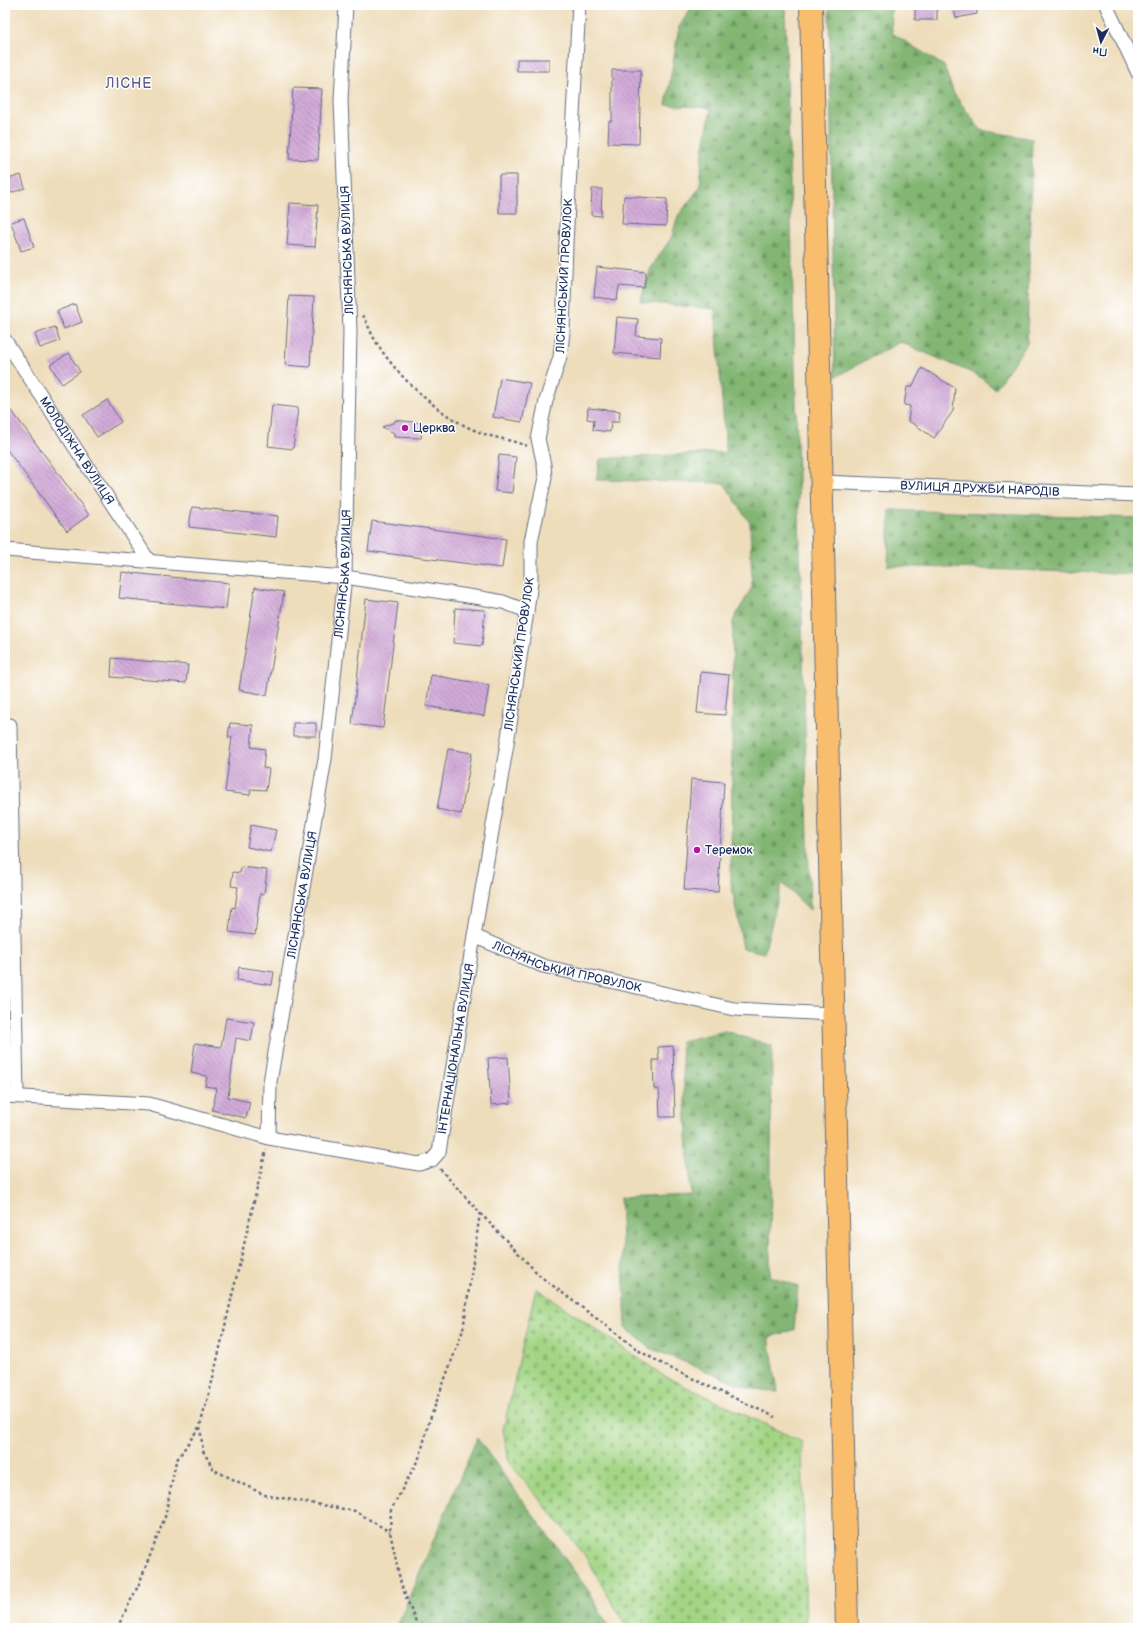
<svg xmlns="http://www.w3.org/2000/svg" width="1143" height="1633" font-family="'Balsamiq Sans',sans-serif">
  <style>
    .forest { fill: url(#forest-firs); stroke: #4e7268 }
    .cemetery { fill: url(#cemetery-stones); stroke: #5f8271 }
    .building { fill: url(#building-back-hatch) }
    .lines { fill: none; stroke-linecap: round; stroke-linejoin: round }
    .street-casing { stroke: #656c7f; stroke-width: 15 }
    .highway-casing { stroke: #656c7f; stroke-width: 24 }
    .path { stroke: #656c7f; stroke-width: 2.5; stroke-dasharray: 3 3; stroke-linecap: butt }
    .street { stroke: #fff; stroke-width: 13 }
    .highway { stroke: #f9be6d; stroke-width: 22 }
    .poi-dot { fill: #b5179e; stroke: #fff; stroke-width: 1.5 }
    .labels { text-anchor: middle; stroke-width: 3; stroke-linejoin: round; paint-order: stroke }
    .street-label { font-size: 12px; fill: #1b2f5e; stroke: #fff }
    .poi-label { font-size: 12px; fill: #1b2f5e; stroke: #fff; text-anchor: start }
    .quarter-label { font-size: 14px; letter-spacing: 1px; fill: #5b5a89; stroke: #fff }
  </style>
  <defs>
    <pattern id="forest-firs" width="22" height="20" patternUnits="userSpaceOnUse"><rect width="22" height="20" fill="#82b672"/><path d="M5 1l3.5 6h-7zM16 11l3.5 6h-7z" fill="#6a9461"/></pattern>
    <pattern id="cemetery-stones" width="16" height="16" patternUnits="userSpaceOnUse"><rect width="16" height="16" fill="#a3d584"/><path d="M2 7V4a2 2 0 0 1 4 0v3zM10 15v-3a2 2 0 0 1 4 0v3z" fill="#8cb774"/></pattern>
    <pattern id="building-back-hatch" width="6" height="6" patternUnits="userSpaceOnUse"><rect width="6" height="6" fill="#d2aad8"/><path d="M-1 5l2 2M0 0l6 6M5-1l2 2" fill="none" stroke="#aa8bb2"/></pattern>
  </defs>
  <rect width="100%" height="100%" fill="#fff"/>
  <filter id="ink" filterUnits="userSpaceOnUse"><feTurbulence type="fractalNoise" baseFrequency=".025" numOctaves="2"/><feDisplacementMap in="SourceGraphic" scale="8" xChannelSelector="R" yChannelSelector="G"/><feConvolveMatrix kernelMatrix="1 2 1 2 8 2 1 2 1" color-interpolation-filters="sRGB"/></filter>
  <filter id="wash" filterUnits="userSpaceOnUse"><feTurbulence type="fractalNoise" baseFrequency=".012" numOctaves="4" result="noise"/><feDisplacementMap in="SourceGraphic" scale="16" xChannelSelector="R" yChannelSelector="G"/><feGaussianBlur stdDeviation="0.9" result="paint"/><feColorMatrix in="noise" values="0 0 0 0 0 0 0 0 0 0 0 0 0 0 0 0 0 1.4 0 .05"/><feComposite in="paint" operator="in"/></filter>
  <g filter="url(#wash)">
    <rect width="100%" height="100%" fill="#edb"/>
    <path class="forest" d="M 693,5 L 785,5 L 810,910 L 782,883 L 764,953 L 743,948 L 731,882 L 733,621 L 752,587 L 750,523 L 724,483 L 596,480 L 600,459 L 726,452 L 715,309 L 640,302 L 651,268 L 671,238 L 678,216 L 700,187 L 702,158 L 711,108 L 666,105 L 679,27 Z
      M 829,5 L 891,5 L 892,33 L 944,66 L 954,94 L 981,130 L 1032,139 L 1027,344 L 995,389 L 977,375 L 900,342 L 835,377 Z
      M 890,510 L 1138,518 L 1138,574 L 888,566 Z
      M 725,1031 L 772,1046 L 770,1276 L 798,1286 L 794,1330 L 769,1337 L 778,1392 L 748,1388 L 650,1348 L 626,1328 L 620,1198 L 691,1195 L 681,1041 Z
      M 477,1438 L 590,1593 L 609,1628 L 396,1628 Z"/>
    <path class="cemetery" d="M 536,1288 L 664,1376 L 802,1442 L 806,1628 L 627,1628 L 584,1554 L 509,1462 L 503,1430 Z"/>
    <g id="blocks">
      <path class="building" d="M 915,5 L 937,5 L 937,20 L 915,20 Z
        M 953,5 L 976,5 L 977,14 L 956,18 Z
        M 517,59 L 549,59 L 549,71 L 517,71 Z
        M 612,70 L 641,70 L 639,144 L 608,143 L 609,121 L 612,121 Z
        M 293,88 L 322,89 L 318,160 L 289,159 Z
        M 21,175 L 25,188 L 5,195 L 5,180 Z
        M 499,175 L 517,175 L 517,213 L 499,213 Z
        M 592,189 L 602,189 L 601,216 L 591,215 Z
        M 624,196 L 667,199 L 666,226 L 622,224 Z
        M 290,203 L 318,205 L 315,247 L 287,245 Z
        M 24,218 L 34,247 L 21,251 L 11,222 Z
        M 597,267 L 646,272 L 644,288 L 619,286 L 617,300 L 594,297 Z
        M 289,296 L 314,297 L 310,367 L 285,365 Z
        M 75,304 L 82,322 L 64,329 L 57,311 Z
        M 617,317 L 638,319 L 636,336 L 661,338 L 660,357 L 614,353 Z
        M 55,327 L 60,341 L 40,348 L 35,334 Z
        M 69,353 L 80,372 L 62,384 L 50,365 Z
        M 922,368 L 955,388 L 953,411 L 934,438 L 914,424 L 908,421 L 910,406 L 904,405 L 907,387 L 912,387 Z
        M 500,378 L 530,383 L 522,422 L 493,417 Z
        M 107,400 L 121,422 L 97,437 L 83,415 Z
        M 272,405 L 298,408 L 293,449 L 268,446 Z
        M 588,408 L 620,411 L 619,422 L 611,422 L 610,432 L 593,430 L 594,420 L 587,419 Z
        M 12,411 L 89,515 L 67,531 L 5,447 L 5,416 Z
        M 395,420 L 422,423 L 421,438 L 394,437 L 394,433 L 382,427 L 395,422 Z
        M 499,455 L 516,457 L 512,493 L 495,491 Z
        M 192,507 L 278,516 L 276,537 L 189,527 Z
        M 372,521 L 506,539 L 502,568 L 368,551 Z
        M 122,572 L 229,583 L 226,609 L 119,598 Z
        M 255,587 L 284,592 L 267,695 L 239,690 Z
        M 366,599 L 398,603 L 383,728 L 352,724 Z
        M 455,608 L 485,610 L 482,646 L 453,643 Z
        M 112,658 L 188,665 L 186,683 L 111,677 Z
        M 701,672 L 729,675 L 725,715 L 697,713 Z
        M 431,675 L 489,685 L 484,716 L 426,706 Z
        M 230,723 L 253,725 L 251,747 L 265,749 L 263,768 L 269,769 L 266,790 L 251,789 L 250,795 L 225,792 L 232,737 L 228,737 Z
        M 293,723 L 316,723 L 316,736 L 293,736 Z
        M 448,749 L 472,753 L 461,814 L 437,809 Z
        M 691,779 L 724,782 L 718,892 L 684,890 Z
        M 251,825 L 276,830 L 271,852 L 247,847 Z
        M 241,867 L 267,870 L 264,894 L 260,894 L 255,935 L 229,932 L 232,907 L 235,908 L 238,887 L 231,886 L 233,872 L 240,873 Z
        M 239,967 L 274,972 L 272,985 L 237,980 Z
        M 226,1018 L 254,1022 L 251,1041 L 236,1038 L 228,1097 L 250,1102 L 246,1118 L 212,1110 L 217,1088 L 205,1086 L 207,1076 L 191,1073 L 195,1043 L 221,1047 Z
        M 673,1046 L 675,1117 L 660,1117 L 659,1089 L 654,1089 L 653,1060 L 659,1060 L 658,1047 Z
        M 508,1057 L 511,1103 L 491,1105 L 488,1058 Z"/>
    </g>
  </g>
  <g filter="url(#ink)">
    <use href="#blocks" fill-opacity="0" stroke="#656c7f" stroke-width="1"/>
    <g class="lines">
      <g class="street-casing">
        <g id="street">
          <path id="s1" d="M 579,5 L 566,243 L 563,332 L 560,357 L 546,401 L 538,439 L 544,465 L 545,478 L 531,541 L 531,582 L 527,611 L 507,744 L 474,936 L 543,966 L 734,1009 L 833,1014"/>
          <path d="M 1106,5 L 1138,73"/>
          <path id="s2" d="M 5,340 L 149,561"/>
          <path id="s3" d="M 821,482 L 1138,495"/>
          <path d="M 5,550 L 345,577 L 481,598 L 503,602 L 527,611"/>
          <path d="M 10,725 L 17,1096"/>
          <path id="s4" d="M 5,1096 L 149,1104 L 269,1138 L 419,1164 L 432,1160 L 439,1152 L 474,936"/>
          <path id="s5" d="M 269,1138 L 270,1082 L 325,759 L 345,577 L 350,331 L 341,100 L 346,5"/>
        </g>
      </g>
      <g class="highway-casing">
        <path id="highway" d="M 811,5 L 847,1628"/>
      </g>
      <path class="path" d="M 363,315 C 368,325 372,336 378,345 C 399,378 439,415 474,430 C 491,438 510,439 527,446
        M 440,1169 L 480,1213 L 540,1276 L 641,1352 L 672,1369 L 775,1417
        M 200,1427 L 203,1451 L 214,1470 L 265,1495 L 355,1511 L 390,1532
        M 117,1628 L 139,1584 L 165,1517 L 176,1461 L 200,1426 L 212,1382 L 266,1150
        M 416,1628 L 416,1622 L 401,1584 L 390,1532 L 391,1510 L 420,1456 L 429,1422 L 463,1330 L 480,1213"/>
      <use href="#street" class="street"/>
      <use href="#highway" class="highway"/>
    </g>
  </g>
  <g class="poi-dot">
    <circle cx="405" cy="428" r="4"/>
    <circle cx="697" cy="850" r="4"/>
  </g>
  <g class="labels">
    <g class="street-label">
      <text transform="translate(347 250) rotate(-92)" y="4">ЛІСНЯНСЬКА ВУЛИЦЯ</text>
      <text transform="translate(564 276) rotate(-87)" y="4">ЛІСНЯНСЬКИЙ ПРОВУЛОК</text>
      <text dy="4" stroke="none"><textPath href="#s2" startOffset="132">МОЛОДІЖНА ВУЛИЦЯ</textPath></text>
      <text dy="4" stroke="none"><textPath href="#s3" startOffset="159">ВУЛИЦЯ ДРУЖБИ НАРОДІВ</textPath></text>
      <text dy="4" stroke="none"><textPath href="#s5" startOffset="570">ЛІСНЯНСЬКА ВУЛИЦЯ</textPath></text>
      <text transform="translate(519 654) rotate(-82)" y="4">ЛІСНЯНСЬКИЙ ПРОВУЛОК</text>
      <text dy="4" stroke="none"><textPath href="#s5" startOffset="246">ЛІСНЯНСЬКА ВУЛИЦЯ</textPath></text>
      <text dy="4" stroke="none"><textPath href="#s1" startOffset="1040">ЛІСНЯНСЬКИЙ ПРОВУЛОК</textPath></text>
      <text dy="4" stroke="none"><textPath href="#s4" startOffset="550">ІНТЕРНАЦІОНАЛЬНА ВУЛИЦЯ</textPath></text>
    </g>
    <g class="poi-label">
      <text x="413" y="432">Церква</text>
      <text x="705" y="854">Теремок</text>
    </g>
    <g class="quarter-label">
      <text x="129" y="88">ЛІСНЕ</text>
    </g>
  </g>
  <rect width="1143" height="1633" fill="none" stroke="#fff" stroke-width="20"/>
  <g transform="translate(1101 42) rotate(186)" stroke="#ffffff" stroke-width="3" paint-order="stroke">
  <path d="M0-3L7 15L0 10L-7 15Z" fill="#1b2f5e"/>
  <text y="-6" font-size="11" font-weight="bold" text-anchor="middle" fill="#1b2f5e">Пн</text>
  </g>
</svg>
